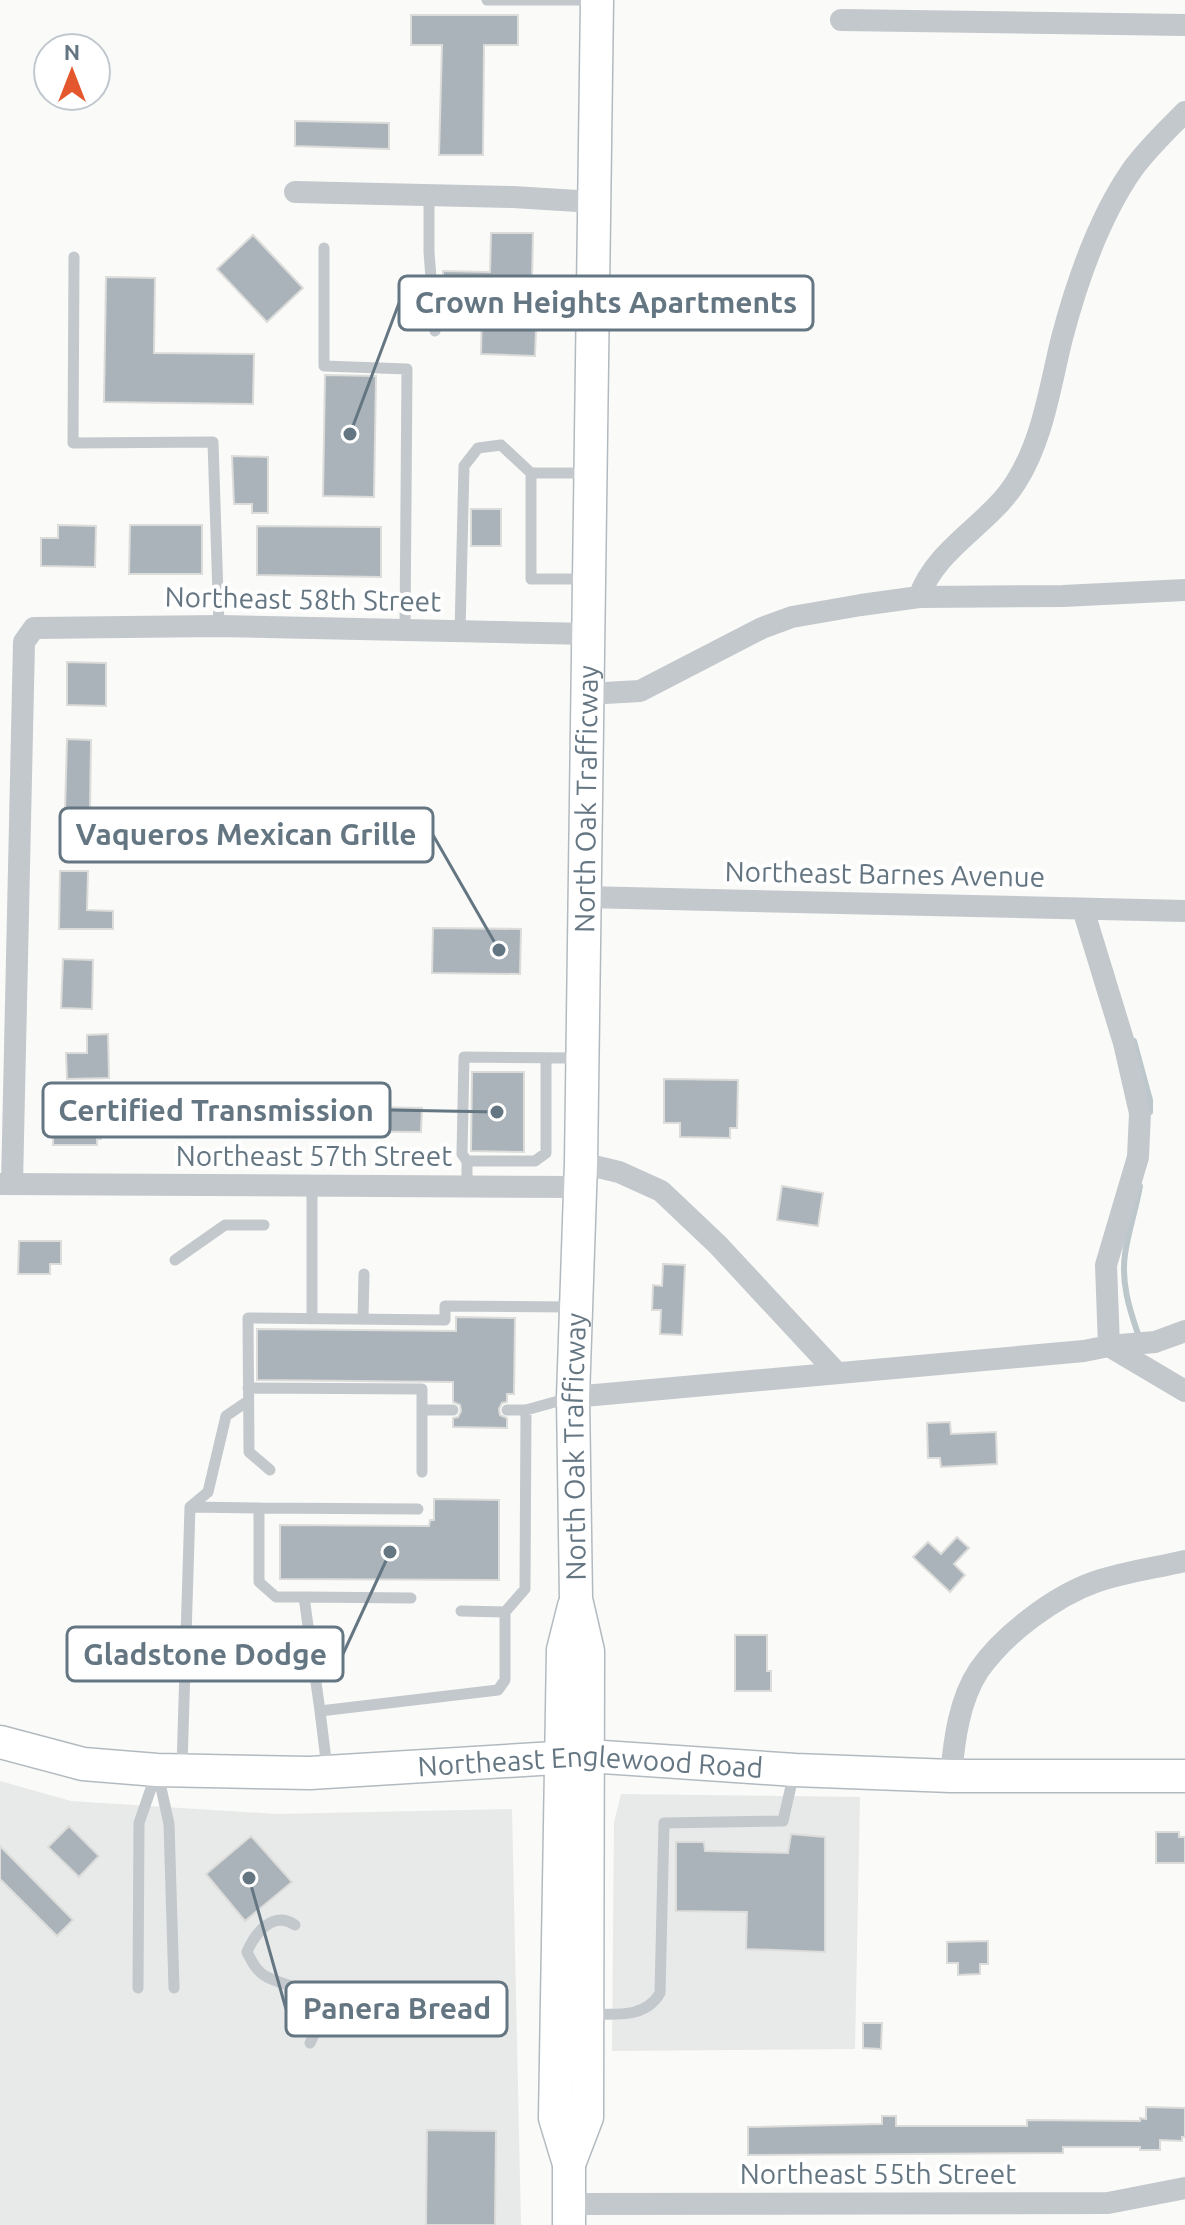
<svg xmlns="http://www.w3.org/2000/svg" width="1185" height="2225" font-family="Ubuntu,sans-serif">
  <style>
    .built { fill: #e8e9e9 }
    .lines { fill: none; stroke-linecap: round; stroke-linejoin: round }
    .stream { stroke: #bbc7cb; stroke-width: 6 }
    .building { fill: #aab3b9; stroke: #dcdcda; stroke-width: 2 }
    .secondary-casing { stroke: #b3babf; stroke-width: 35 }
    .service { stroke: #c3c8cc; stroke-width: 11 }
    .minor { stroke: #c3c8cc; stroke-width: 22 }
    .secondary { stroke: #fff; stroke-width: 32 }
    .labels { text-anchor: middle; stroke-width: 8; stroke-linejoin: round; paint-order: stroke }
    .street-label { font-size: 28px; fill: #657683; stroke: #fff }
    .leader { fill: none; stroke: #657683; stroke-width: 3 }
    .callout-dot { fill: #657683; stroke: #fff; stroke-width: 3 }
    .callout { fill: #fff; stroke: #657683; stroke-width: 3 }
    .callout-label { font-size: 30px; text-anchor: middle; font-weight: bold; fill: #657683 }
  </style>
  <rect width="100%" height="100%" fill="#fafaf8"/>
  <path class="built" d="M 0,1781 L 71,1801 L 277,1814 L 512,1809 L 521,2225 L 0,2225 Z
    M 621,1794 L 860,1797 L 855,2049 L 612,2051 L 614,1822 Z"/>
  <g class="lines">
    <path class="stream" d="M 1134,1041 L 1150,1100 L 1150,1112
      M 1138,1334 C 1129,1308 1121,1282 1125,1254 C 1128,1232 1136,1209 1140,1186"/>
  </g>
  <path class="building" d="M 411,15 L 518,15 L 518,45 L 484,45 L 483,155 L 439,155 L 442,45 L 411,45 Z
    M 295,121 L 389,123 L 389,149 L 295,146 Z
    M 491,233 L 533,233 L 531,329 L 536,329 L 535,356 L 481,354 L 482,309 L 443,308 L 443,271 L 490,272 Z
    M 253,235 L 303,288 L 267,322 L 217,269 Z
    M 106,277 L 155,278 L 154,353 L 254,354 L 253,404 L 104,402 Z
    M 325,375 L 376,376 L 374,497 L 323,496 Z
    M 232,456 L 268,457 L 268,513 L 252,513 L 252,504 L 234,504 Z
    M 471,509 L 501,509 L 501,546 L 471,546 Z
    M 58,525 L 96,526 L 95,567 L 41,566 L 41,538 L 58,538 Z
    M 130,525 L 202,525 L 202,574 L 129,574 Z
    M 257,526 L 381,527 L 381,577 L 257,575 Z
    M 67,662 L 106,663 L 106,706 L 67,705 Z
    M 67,739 L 91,740 L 90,810 L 65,810 Z
    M 60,871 L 88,871 L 87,910 L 113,911 L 113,929 L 59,929 Z
    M 433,928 L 521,929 L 520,974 L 432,973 Z
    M 63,959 L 93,960 L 92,1009 L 61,1008 Z
    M 108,1034 L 109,1078 L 67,1079 L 66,1053 L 87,1053 L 87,1035 Z
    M 472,1072 L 524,1072 L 524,1152 L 471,1151 Z
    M 664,1079 L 738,1080 L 737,1128 L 730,1128 L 730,1138 L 680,1137 L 680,1123 L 664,1123 Z
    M 98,1099 L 127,1099 L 127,1121 L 101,1121 L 101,1139 L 97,1139 L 97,1145 L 53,1145 L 53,1130 L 60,1130 L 60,1108 L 98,1108 Z
    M 311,1106 L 422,1108 L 421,1132 L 311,1131 Z
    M 782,1186 L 823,1193 L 818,1226 L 777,1220 Z
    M 19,1241 L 61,1241 L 61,1264 L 50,1264 L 50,1274 L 18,1274 Z
    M 663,1264 L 685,1265 L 682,1335 L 660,1334 L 661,1310 L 652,1310 L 653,1285 L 662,1286 Z
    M 456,1317 L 515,1318 L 514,1394 L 507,1394 L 507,1402 L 502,1403 L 499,1409 L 500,1415 L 507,1418 L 507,1428 L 453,1427 L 453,1418 L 458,1417 L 461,1411 L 460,1405 L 453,1402 L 453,1382 L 257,1380 L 257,1329 L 456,1331 Z
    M 950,1422 L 951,1434 L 996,1432 L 997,1464 L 941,1467 L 940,1458 L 928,1458 L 927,1423 Z
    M 434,1499 L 499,1500 L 499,1580 L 280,1579 L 280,1525 L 429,1526 L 430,1520 L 434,1520 Z
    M 957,1537 L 969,1548 L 954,1564 L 965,1575 L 950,1592 L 913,1557 L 928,1542 L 941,1554 Z
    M 735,1635 L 767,1635 L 767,1671 L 771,1671 L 771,1691 L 735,1691 Z
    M 69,1826 L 99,1856 L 79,1877 L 48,1847 Z
    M 1156,1832 L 1179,1832 L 1179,1837 L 1185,1837 L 1185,1863 L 1156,1863 Z
    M 791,1834 L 825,1837 L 825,1952 L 746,1949 L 747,1912 L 676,1911 L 676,1842 L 704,1842 L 705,1851 L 788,1853 Z
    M 251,1836 L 292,1882 L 245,1921 L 206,1874 Z
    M 0,1846 L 73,1920 L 57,1936 L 0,1879 Z
    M 988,1941 L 988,1964 L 980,1964 L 980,1974 L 958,1975 L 958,1963 L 947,1963 L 947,1942 Z
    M 863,2023 L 882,2023 L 881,2049 L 863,2048 Z
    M 1146,2107 L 1185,2108 L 1185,2137 L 1182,2137 L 1182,2141 L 1160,2140 L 1160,2150 L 1140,2150 L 1140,2147 L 1063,2147 L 1063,2153 L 748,2155 L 748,2127 L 882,2124 L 882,2116 L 896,2116 L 896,2126 L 1027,2126 L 1027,2120 L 1140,2121 L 1140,2118 L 1146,2119 Z
    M 427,2130 L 496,2131 L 495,2225 L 426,2225 Z"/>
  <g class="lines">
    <g class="secondary-casing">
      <g id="secondary">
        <path id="s1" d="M 0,1742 L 83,1764 L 157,1770 L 310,1773 L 588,1756 L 795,1770 L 951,1776 L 1185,1776"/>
        <path id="s2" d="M 569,2164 L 587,2117 L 588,1651 L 576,1599 L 573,1397 L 581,1163 L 597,0"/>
        <path d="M 569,2225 L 569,2164 L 555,2118 L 563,1650 L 574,1606"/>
      </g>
    </g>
    <path class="service" d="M 487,0 L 584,0
      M 429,196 L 429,252 L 435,331
      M 324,248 L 324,366 L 407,369 L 405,631
      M 74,257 L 73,443 L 213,442 L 219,626
      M 586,579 L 531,579 L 531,473 L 590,473
      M 460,632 L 464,466 L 478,448 L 501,445 L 531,473
      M 467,1161 L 535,1161 L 546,1153 L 546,1058
      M 312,1186 L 312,1319
      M 467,1187 L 467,1161 L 462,1154 L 464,1057 L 579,1058
      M 175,1260 L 225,1225 L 264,1225
      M 363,1319 L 364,1274
      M 248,1388 L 422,1389 L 422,1472
      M 422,1410 L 453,1410
      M 507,1410 L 526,1410
      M 270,1470 L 249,1452 L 248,1318 L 445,1320 L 445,1306 L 572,1307
      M 190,1507 L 208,1492 L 226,1416 L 248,1401
      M 259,1508 L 418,1509
      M 304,1597 L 411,1598
      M 461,1611 L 505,1612
      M 182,1766 L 190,1507 L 259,1508 L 259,1582 L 276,1597 L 304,1597 L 320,1711
      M 327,1768 L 320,1711 L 498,1690 L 505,1680 L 505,1612 L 525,1589 L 526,1410 L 569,1398
      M 158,1774 L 169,1824 L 174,1988
      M 295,1925 C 273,1910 255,1933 247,1952 C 252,1962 257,1972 267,1977 C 306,1996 340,1984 310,2043
      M 138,1988 L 139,1823 L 156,1774
      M 588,2014 C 615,2014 645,2019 660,1993 L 664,1823 L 783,1821 L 794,1773"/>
    <path class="minor" d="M 841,20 L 1185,25
      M 295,192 L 513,197 L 594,202
      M 919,597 C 936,548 989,525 1016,482 C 1043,440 1050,386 1062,338 C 1077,281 1098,219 1132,170 C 1147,149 1167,130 1185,112
      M 587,694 L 640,691 L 762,628 L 792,617 L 861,605 L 919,597 L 1063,596 L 1185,590
      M 584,897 L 1185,911
      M 1083,909 L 1124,1043 L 1140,1113 L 1138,1157 L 1106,1265 L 1109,1346 L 1155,1342 L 1185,1331
      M 581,1163 L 619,1172 L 661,1191 L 718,1245 L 836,1372
      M 0,1184 L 580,1187
      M 12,1184 L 24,642 L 34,628 L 219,626 L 588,634
      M 573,1397 L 1084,1351 L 1109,1346 L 1185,1391
      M 951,1776 C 954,1741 959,1700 979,1670 C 1004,1634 1055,1596 1095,1582 C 1124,1572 1155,1568 1185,1561
      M 569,2204 L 1108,2203 L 1185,2188"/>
    <use href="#secondary" class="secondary"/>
  </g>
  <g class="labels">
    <g class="street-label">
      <text transform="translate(303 599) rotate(1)" y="10">Northeast 58th Street</text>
      <text dy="10" stroke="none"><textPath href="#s2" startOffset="1370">North Oak Trafficway</textPath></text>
      <text transform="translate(885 874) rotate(1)" y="10">Northeast Barnes Avenue</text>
      <text x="314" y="1166">Northeast 57th Street</text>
      <text dy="10" stroke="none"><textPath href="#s2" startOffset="722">North Oak Trafficway</textPath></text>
      <text dy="10" stroke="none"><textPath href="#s1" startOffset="594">Northeast Englewood Road</textPath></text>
      <text x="878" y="2184">Northeast 55th Street</text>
    </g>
  </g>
  <path class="leader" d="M350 434L399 303M499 950L433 835M497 1112L390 1110M390 1552L343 1654M249 1878L286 2009"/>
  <g class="callout-dot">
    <circle cx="350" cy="434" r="8"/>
    <circle cx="499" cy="950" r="8"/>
    <circle cx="497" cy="1112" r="8"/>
    <circle cx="390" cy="1552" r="8"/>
    <circle cx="249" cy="1878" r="8"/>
  </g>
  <g class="callout">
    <rect x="399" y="276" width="414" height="54" rx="8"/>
    <rect x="60" y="808" width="373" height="54" rx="8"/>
    <rect x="43" y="1083" width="347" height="54" rx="8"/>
    <rect x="67" y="1627" width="276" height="54" rx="8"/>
    <rect x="286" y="1982" width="221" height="54" rx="8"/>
  </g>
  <g class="callout-label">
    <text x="606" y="313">Crown Heights Apartments</text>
    <text x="246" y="845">Vaqueros Mexican Grille</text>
    <text x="216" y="1121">Certified Transmission</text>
    <text x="205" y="1665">Gladstone Dodge</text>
    <text x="397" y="2019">Panera Bread</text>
  </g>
  <g transform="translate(72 72)"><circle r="38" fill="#ffffff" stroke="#c1c8cd" stroke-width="2"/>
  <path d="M0-6L14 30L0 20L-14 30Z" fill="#e4572e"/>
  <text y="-12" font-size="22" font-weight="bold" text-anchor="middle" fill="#657683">N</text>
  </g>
</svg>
